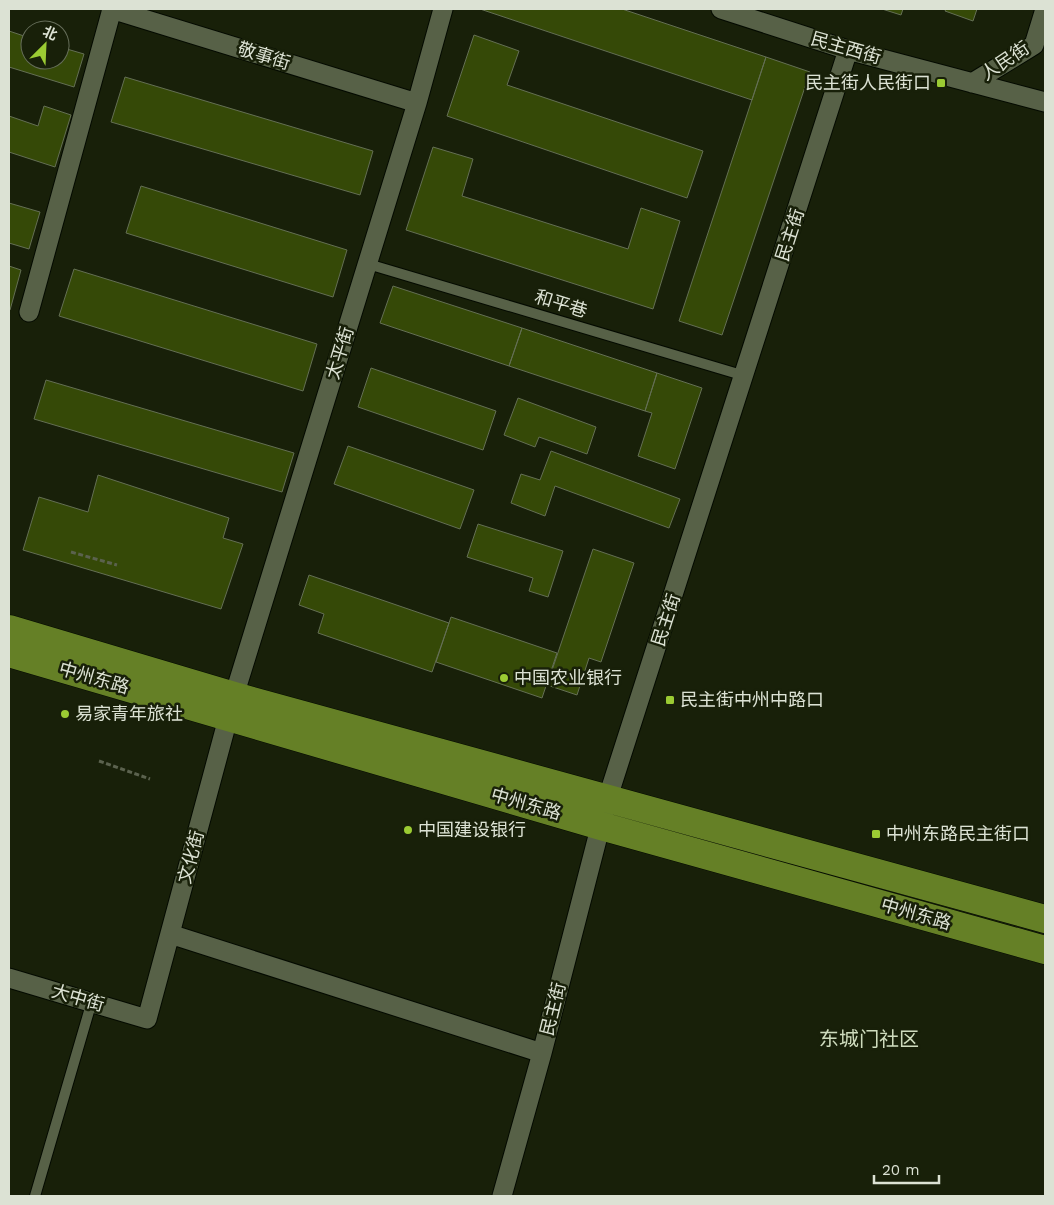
<svg xmlns="http://www.w3.org/2000/svg" width="1054" height="1205" font-family="'Work Sans','Noto Sans SC',sans-serif">
  <style>
    .building { fill: #354907; stroke: #646f54 }
    .lines { fill: none; stroke-linecap: round; stroke-linejoin: round }
    .service-casing { stroke: #040a00; stroke-width: 12 }
    .minor-casing { stroke: #040a00; stroke-width: 21 }
    .primary-casing { stroke: #040a00; stroke-width: 29 }
    .path { stroke: #5b624e; stroke-width: 3; stroke-dasharray: 5 2.5; stroke-linecap: butt }
    .service { stroke: #576147; stroke-width: 10 }
    .minor { stroke: #576147; stroke-width: 19 }
    .primary { stroke: #658026; stroke-width: 28 }
    .poi-dot { fill: #9bcb33; stroke: #182009; stroke-width: 2 }
    .labels { text-anchor: middle; stroke-width: 5; stroke-linejoin: round; paint-order: stroke }
    .street-label { font-size: 18px; fill: #dce2d4; stroke: #182009 }
    .poi-label { font-size: 18px; fill: #dce2d4; stroke: #182009; text-anchor: start }
    .quarter-label { font-size: 20px; fill: #cedbbd; stroke: #182009 }
  </style>
  <rect width="100%" height="100%" fill="#182009"/>
  <path class="building" d="M 480,9 L 622,9 L 766,57 L 752,100 Z
    M 882,9 L 903,9 L 901,15 Z
    M 946,9 L 977,9 L 973,21 L 945,11 Z
    M 9,31 L 30,38 L 30,60 L 60,60 L 60,47 L 84,54 L 74,87 L 9,67 Z
    M 474,35 L 519,51 L 507,85 L 703,151 L 687,198 L 447,116 Z
    M 766,57 L 810,72 L 722,335 L 679,321 Z
    M 125,77 L 373,151 L 360,195 L 111,122 Z
    M 44,106 L 71,115 L 55,167 L 9,152 L 9,116 L 38,126 Z
    M 433,147 L 473,159 L 462,196 L 628,249 L 641,208 L 680,221 L 653,309 L 406,230 Z
    M 141,186 L 347,250 L 333,297 L 126,233 Z
    M 9,203 L 40,212 L 29,249 L 9,243 Z
    M 9,266 L 21,270 L 10,310 L 9,310 Z
    M 74,269 L 317,344 L 303,391 L 59,316 Z
    M 393,286 L 522,328 L 509,366 L 380,323 Z
    M 522,328 L 657,373 L 645,411 L 509,366 Z
    M 371,368 L 496,411 L 483,450 L 358,407 Z
    M 657,373 L 702,388 L 675,469 L 638,456 L 652,413 L 645,411 Z
    M 46,380 L 294,453 L 282,492 L 34,419 Z
    M 518,398 L 596,427 L 587,454 L 539,437 L 535,447 L 504,435 Z
    M 348,446 L 474,490 L 460,529 L 334,484 Z
    M 551,451 L 680,499 L 669,528 L 555,486 L 545,516 L 511,503 L 521,474 L 540,480 Z
    M 98,475 L 229,518 L 223,538 L 243,544 L 221,609 L 23,550 L 39,497 L 88,512 Z
    M 478,524 L 563,551 L 548,597 L 529,591 L 533,578 L 467,557 Z
    M 593,549 L 634,563 L 601,662 L 589,658 L 577,695 L 547,685 Z
    M 309,575 L 449,623 L 432,672 L 318,633 L 324,614 L 299,605 Z
    M 451,617 L 557,653 L 542,698 L 436,662 Z"/>
  <g class="lines">
    <g class="service-casing">
      <path id="service" d="M 368,264 L 745,376
        M 35,1196 L 92,1001"/>
    </g>
    <g class="minor-casing">
      <path id="minor" d="M 111,9 L 417,103
        M 721,9 L 848,50 L 1045,102
        M 972,83 L 1034,45 L 1045,9
        M 29,312 L 112,9
        M 170,934 L 542,1053
        M 9,978 L 147,1019 L 234,696 L 417,103 L 443,9
        M 502,1196 L 542,1053 L 608,797 L 848,50"/>
    </g>
    <g class="primary-casing">
      <path id="primary" d="M 9,629 L 234,696 L 1045,919
        M 9,653 L 601,826 L 1045,950"/>
    </g>
    <path class="path" d="M 71,552 L 117,565
      M 99,761 L 150,779"/>
    <use href="#service" class="service"/>
    <use href="#minor" class="minor"/>
    <use href="#primary" class="primary"/>
  </g>
  <g class="poi-dot">
    <rect x="936" y="78" width="10" height="10" rx="2.5"/>
    <circle cx="504" cy="678" r="5"/>
    <rect x="665" y="695" width="10" height="10" rx="2.5"/>
    <circle cx="65" cy="714" r="5"/>
    <circle cx="408" cy="830" r="5"/>
    <rect x="871" y="829" width="10" height="10" rx="2.5"/>
  </g>
  <g class="labels">
    <g class="street-label">
      <text transform="translate(846 48) rotate(16)" y="6">民主西街</text>
      <text transform="translate(264 56) rotate(17)" y="6">敬事街</text>
      <text transform="translate(1005 61) rotate(-34)" y="6">人民街</text>
      <text transform="translate(790 235) rotate(-72)" y="6">民主街</text>
      <text transform="translate(561 304) rotate(17)" y="6">和平巷</text>
      <text transform="translate(340 353) rotate(-73)" y="6">太平街</text>
      <text transform="translate(666 620) rotate(-72)" y="6">民主街</text>
      <text transform="translate(94 678) rotate(16)" y="6">中州东路</text>
      <text transform="translate(526 804) rotate(16)" y="6">中州东路</text>
      <text transform="translate(191 857) rotate(-75)" y="6">文化街</text>
      <text transform="translate(916 914) rotate(16)" y="6">中州东路</text>
      <text transform="translate(78 998) rotate(16)" y="6">大中街</text>
      <text transform="translate(553 1009) rotate(-76)" y="6">民主街</text>
    </g>
    <g class="poi-label">
      <text x="931" y="89" text-anchor="end">民主街人民街口</text>
      <text x="514" y="684">中国农业银行</text>
      <text x="680" y="706">民主街中州中路口</text>
      <text x="75" y="720">易家青年旅社</text>
      <text x="418" y="836">中国建设银行</text>
      <text x="886" y="840">中州东路民主街口</text>
    </g>
    <g class="quarter-label">
      <text x="869" y="1046">东城门社区</text>
    </g>
  </g>
  <rect width="1054" height="1205" fill="none" stroke="#dce2d4" stroke-width="20"/>
  <g transform="translate(45 45) rotate(24)"><circle r="24" fill="#182009" stroke="#666e5a"/>
  <path d="M0-4L9 19L0 12L-9 19Z" fill="#9bcb33"/>
  <text y="-8" font-size="14" font-weight="bold" text-anchor="middle" fill="#dce2d4">北</text>
  </g>
  <path d="M874 1175v8h65v-8" fill="none" stroke="#dce2d4" stroke-width="2.5"/>
  <text x="882" y="1175" font-size="15" fill="#dce2d4" stroke="#182009" stroke-width="4" paint-order="stroke">20 m</text>
</svg>
